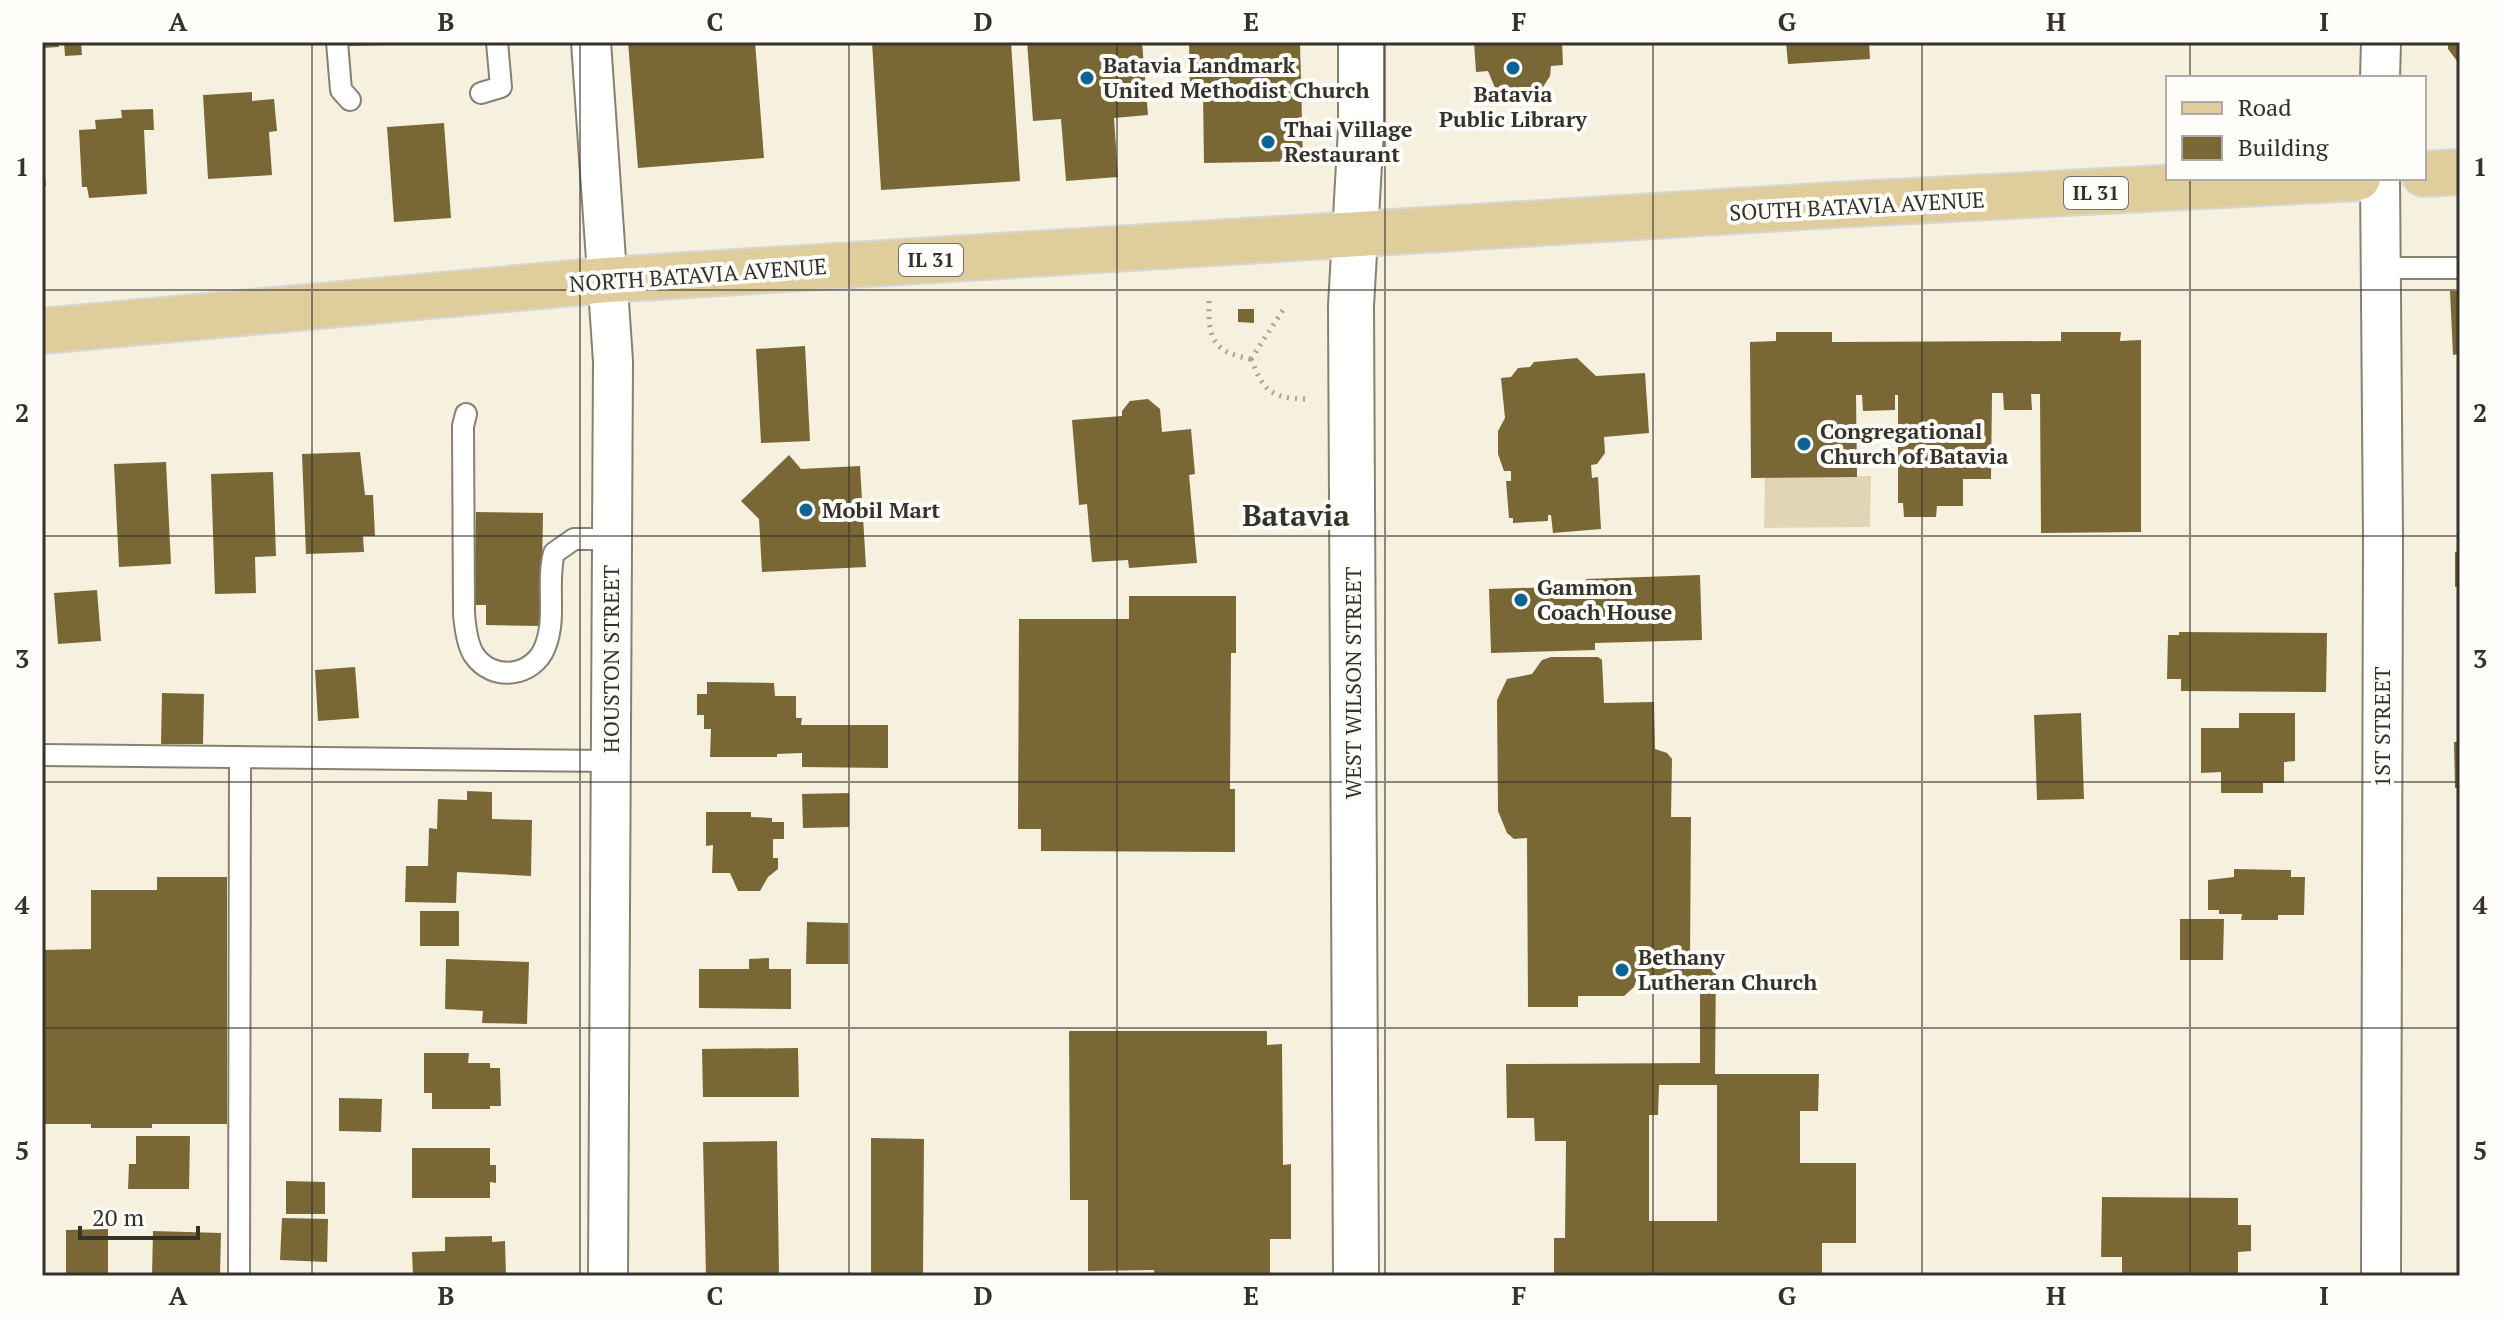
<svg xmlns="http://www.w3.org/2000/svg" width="2502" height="1318" font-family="'PT Serif',serif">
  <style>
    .green { fill: #e1d5b5 }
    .building { fill: #796836; fill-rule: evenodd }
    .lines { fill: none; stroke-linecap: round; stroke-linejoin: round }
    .lane-casing { stroke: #868171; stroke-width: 24 }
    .street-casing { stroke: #868171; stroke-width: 42 }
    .secondary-casing { stroke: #868171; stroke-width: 48 }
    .primary-casing { stroke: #d7d6d5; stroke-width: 48 }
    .path { stroke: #a6a195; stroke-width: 5; stroke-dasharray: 2 6; stroke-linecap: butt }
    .lane { stroke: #fff; stroke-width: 20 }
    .street { stroke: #fff; stroke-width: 38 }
    .secondary { stroke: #fff; stroke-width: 44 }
    .primary { stroke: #dfce9b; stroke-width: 44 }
    .grid { fill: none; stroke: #35322c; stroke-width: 2; stroke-opacity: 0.55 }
    .poi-dot { fill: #0c6495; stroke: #fefdfa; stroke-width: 3 }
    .labels { text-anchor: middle; stroke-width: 8; stroke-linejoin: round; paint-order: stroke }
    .shield { fill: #fefdfa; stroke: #716f6a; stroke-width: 2 }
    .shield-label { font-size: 20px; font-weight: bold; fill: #35322c }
    .poi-label { font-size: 22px; font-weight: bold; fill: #35322c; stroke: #fefdfa; text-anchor: start }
    .street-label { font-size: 22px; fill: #35322c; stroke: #fefdfa }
    .district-label { font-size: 30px; font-weight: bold; fill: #35322c; stroke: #fefdfa }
    .neatline { fill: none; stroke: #35322c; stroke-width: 3 }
    .grid-label { font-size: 26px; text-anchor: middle; font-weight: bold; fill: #35322c }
  </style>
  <rect width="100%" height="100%" fill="#f6f0df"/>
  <path class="green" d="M 1871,476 L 1870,527 L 1764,528 L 1765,477 Z"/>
  <path class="building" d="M 42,42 L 59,42 L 59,47 L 42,48 Z
    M 64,42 L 81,42 L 82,55 L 65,56 Z
    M 348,42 L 387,42 L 387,45 L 348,46 Z
    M 628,42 L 755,42 L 764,158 L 638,168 Z
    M 872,42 L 1011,42 L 1020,181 L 881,190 Z
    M 1027,42 L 1142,42 L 1148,115 L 1114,118 L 1118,177 L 1066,181 L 1061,119 L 1033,121 Z
    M 1189,42 L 1300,42 L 1303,161 L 1204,163 L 1203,94 L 1190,94 Z
    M 1474,42 L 1562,42 L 1563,65 L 1551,66 L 1550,76 L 1543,87 L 1534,94 L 1512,98 L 1495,88 L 1488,71 L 1476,72 Z
    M 1786,42 L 1869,42 L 1870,59 L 1788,64 Z
    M 2448,42 L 2460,42 L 2460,65 L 2448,49 Z
    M 252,92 L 252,101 L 274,99 L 277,131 L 269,132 L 272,175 L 208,179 L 203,95 Z
    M 153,109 L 154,130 L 144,130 L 147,194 L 89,198 L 87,187 L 82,187 L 79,130 L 96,129 L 95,120 L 122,118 L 121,110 Z
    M 444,123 L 451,218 L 394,222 L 387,127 Z
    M 44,163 L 46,186 L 42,186 L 42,164 Z
    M 2450,291 L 2460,291 L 2460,354 L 2453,355 Z
    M 1238,309 L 1254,309 L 1254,323 L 1238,322 Z
    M 1776,332 L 1832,332 L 1832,342 L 2061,341 L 2061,332 L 2121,332 L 2120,341 L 2141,340 L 2141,532 L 2041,533 L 2040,394 L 2031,394 L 2032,410 L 2004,410 L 2003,393 L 1992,393 L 1991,479 L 1963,479 L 1963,506 L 1937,506 L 1936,517 L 1904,517 L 1903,503 L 1898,503 L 1898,395 L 1895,395 L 1895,410 L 1863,411 L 1862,395 L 1856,395 L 1857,477 L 1751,478 L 1750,342 L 1776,341 Z
    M 805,346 L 810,441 L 761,443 L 756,349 Z
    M 1577,358 L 1596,376 L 1645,373 L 1649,433 L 1604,437 L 1605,453 L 1597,464 L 1591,465 L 1592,478 L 1598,477 L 1601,529 L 1553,533 L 1551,515 L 1548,515 L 1548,521 L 1513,523 L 1513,518 L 1509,518 L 1506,481 L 1511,481 L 1511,471 L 1504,471 L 1498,454 L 1498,431 L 1505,418 L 1501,378 L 1511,377 L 1518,368 L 1530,367 L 1534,362 Z
    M 1148,399 L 1160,409 L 1162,432 L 1191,429 L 1195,474 L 1189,475 L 1197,563 L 1129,568 L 1128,560 L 1092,562 L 1087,504 L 1079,505 L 1072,420 L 1122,416 L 1122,411 L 1130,401 Z
    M 360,452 L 365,495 L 373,495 L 375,536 L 363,536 L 364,552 L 306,554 L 302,454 Z
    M 789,455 L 801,469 L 860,466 L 866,567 L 762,572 L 759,519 L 741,501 Z
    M 166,462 L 171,564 L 119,567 L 114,464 Z
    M 273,472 L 276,556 L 255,557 L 256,593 L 215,594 L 211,474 Z
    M 476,512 L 543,513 L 541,626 L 486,625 L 486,605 L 474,605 Z
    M 2455,552 L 2460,552 L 2460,587 L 2455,587 Z
    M 1700,575 L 1702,640 L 1595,643 L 1595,650 L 1491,653 L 1489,589 L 1586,586 L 1586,579 Z
    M 97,590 L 101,641 L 58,644 L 54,593 Z
    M 1129,596 L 1236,596 L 1236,653 L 1231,653 L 1230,789 L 1235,789 L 1235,852 L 1041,851 L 1041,829 L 1018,829 L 1019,619 L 1129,619 Z
    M 2179,632 L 2327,633 L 2326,692 L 2181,691 L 2181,679 L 2167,679 L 2168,635 L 2179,635 Z
    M 1551,657 L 1598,657 L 1602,660 L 1604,703 L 1654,702 L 1655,749 L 1667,753 L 1672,759 L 1671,817 L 1691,817 L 1690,961 L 1716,961 L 1715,1074 L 1819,1074 L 1818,1111 L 1800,1111 L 1800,1163 L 1856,1163 L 1856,1243 L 1822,1243 L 1822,1276 L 1554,1276 L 1554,1238 L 1565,1238 L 1566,1141 L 1535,1141 L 1534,1118 L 1507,1118 L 1506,1064 L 1700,1063 L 1700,978 L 1637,978 L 1634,987 L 1624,996 L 1578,996 L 1578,1007 L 1528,1007 L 1527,838 L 1514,839 L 1507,833 L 1498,811 L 1497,700 L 1507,679 L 1532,674 L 1542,660 ZM 1659,1085 L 1717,1085 L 1717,1221 L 1649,1221 L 1649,1115 L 1658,1115 Z
    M 355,667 L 359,718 L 318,721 L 315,670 Z
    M 707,682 L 774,683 L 775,696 L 796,696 L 796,718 L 802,718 L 801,725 L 888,725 L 888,768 L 802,767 L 802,753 L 777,754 L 777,757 L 710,757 L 711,729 L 704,729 L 704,715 L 697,715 L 697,694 L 707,694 Z
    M 162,693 L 204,694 L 203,744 L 161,744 Z
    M 2081,713 L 2084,799 L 2037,800 L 2034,715 Z
    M 2239,713 L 2295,713 L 2295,761 L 2284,762 L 2284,783 L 2263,783 L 2263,793 L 2221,793 L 2221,772 L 2201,773 L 2201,728 L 2239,728 Z
    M 2454,742 L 2460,742 L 2460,788 L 2455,788 Z
    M 467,791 L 492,792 L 492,819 L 532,820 L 531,876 L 457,872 L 456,903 L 405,902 L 406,866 L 428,866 L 429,828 L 437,829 L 438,799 L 467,800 Z
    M 849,793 L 849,827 L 803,828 L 802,794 Z
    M 706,812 L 751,812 L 751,817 L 772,818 L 772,822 L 784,822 L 784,839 L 773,839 L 773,858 L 778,858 L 778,869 L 768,877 L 760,891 L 738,891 L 730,873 L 712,873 L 713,845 L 706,846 Z
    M 2234,869 L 2291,870 L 2291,877 L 2305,877 L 2304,915 L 2278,915 L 2278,920 L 2241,920 L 2242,914 L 2219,914 L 2219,910 L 2208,910 L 2208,880 L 2234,877 Z
    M 157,877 L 227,877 L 227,1124 L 152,1124 L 152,1128 L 91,1128 L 91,1124 L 42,1124 L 42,950 L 91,949 L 91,890 L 157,890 Z
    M 420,911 L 459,911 L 459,946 L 420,946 Z
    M 2180,919 L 2224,919 L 2223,960 L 2180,960 Z
    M 807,922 L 848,923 L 848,964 L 806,964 Z
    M 769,958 L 769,969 L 791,969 L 791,1009 L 699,1008 L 699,969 L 749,969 L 749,959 Z
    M 446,959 L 529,962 L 527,1024 L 482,1023 L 483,1011 L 445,1009 Z
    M 1069,1031 L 1267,1031 L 1267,1045 L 1282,1044 L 1283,1165 L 1291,1164 L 1291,1239 L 1270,1239 L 1270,1276 L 1154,1276 L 1154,1270 L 1088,1271 L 1088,1200 L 1070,1200 Z
    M 798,1048 L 799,1097 L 703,1097 L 702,1049 Z
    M 424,1053 L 469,1053 L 468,1063 L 490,1063 L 490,1068 L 500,1068 L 501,1106 L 490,1106 L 490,1109 L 432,1109 L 432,1093 L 424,1093 Z
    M 339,1098 L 382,1099 L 381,1132 L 339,1131 Z
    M 136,1136 L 190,1136 L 189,1189 L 128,1189 L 129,1164 L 136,1164 Z
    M 871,1138 L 924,1139 L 923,1276 L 871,1276 Z
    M 777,1141 L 779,1274 L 706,1276 L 703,1142 Z
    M 412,1148 L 490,1148 L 490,1165 L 496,1165 L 496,1183 L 490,1182 L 490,1198 L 412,1198 Z
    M 286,1181 L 325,1182 L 325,1214 L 286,1214 Z
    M 2102,1197 L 2238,1198 L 2238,1225 L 2251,1225 L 2251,1251 L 2238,1252 L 2238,1276 L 2122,1276 L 2122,1257 L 2101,1257 Z
    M 282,1218 L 328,1219 L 327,1262 L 280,1260 Z
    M 108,1229 L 108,1274 L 66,1274 L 66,1230 Z
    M 153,1231 L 221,1233 L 220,1276 L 152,1276 Z
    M 492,1236 L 492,1242 L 505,1241 L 506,1276 L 413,1276 L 412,1252 L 445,1251 L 445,1237 Z"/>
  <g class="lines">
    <g class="lane-casing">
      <path id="lane" d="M 337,42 L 341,90 L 350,100
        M 481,93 L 501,87 L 497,42
        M 2381,268 L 2460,268
        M 466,414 L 463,426 L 464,613 C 465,627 467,644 474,655 C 493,683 534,676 545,647 C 557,618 546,583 554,553 L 574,539 L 612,539
        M 42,755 L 611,761
        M 239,1276 L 240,757"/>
    </g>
    <g class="street-casing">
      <path id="street" d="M 591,42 L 613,361 L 608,1276
        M 2380,78 L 2381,42
        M 2380,178 L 2383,538 L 2381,1276"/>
    </g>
    <g class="secondary-casing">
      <path id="secondary" d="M 1356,1276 L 1351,306 L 1361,129 L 1361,42"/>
    </g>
    <g class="primary-casing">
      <path id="primary" d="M 2424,174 L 2460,172
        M 42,331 L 607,280 L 1834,205 L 2358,178"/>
    </g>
    <path class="path" d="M 1209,301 C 1208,338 1212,352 1251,359
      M 1251,359 C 1264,391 1270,398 1306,399
      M 1251,359 L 1283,310"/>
    <use href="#lane" class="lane"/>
    <use href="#street" class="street"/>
    <use href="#secondary" class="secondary"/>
    <use href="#primary" class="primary"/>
  </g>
  <path class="grid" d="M 312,42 L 312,1276M 580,42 L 580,1276M 849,42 L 849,1276M 1117,42 L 1117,1276M 1385,42 L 1385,1276M 1653,42 L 1653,1276M 1922,42 L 1922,1276M 2190,42 L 2190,78M 2190,178 L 2190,1276M 42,290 L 2460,290M 42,536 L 2460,536M 42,782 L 2460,782M 42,1028 L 2460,1028"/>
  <g class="poi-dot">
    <circle cx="1513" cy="68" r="8"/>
    <circle cx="1087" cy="78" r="8"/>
    <circle cx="1268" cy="142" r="8"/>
    <circle cx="1804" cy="444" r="8"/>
    <circle cx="806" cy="510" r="8"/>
    <circle cx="1521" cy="600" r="8"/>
    <circle cx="1622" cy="970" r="8"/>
  </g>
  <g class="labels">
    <g class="shield">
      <rect x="2064" y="177" width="64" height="32" rx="6"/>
      <rect x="899" y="244" width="64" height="32" rx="6"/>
    </g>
    <g class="shield-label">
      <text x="2096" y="200">IL 31</text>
      <text x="931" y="267">IL 31</text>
    </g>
    <g class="poi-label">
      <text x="1103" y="73">Batavia Landmark<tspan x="1103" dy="25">United Methodist Church</tspan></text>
      <text x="1513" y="102" text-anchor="middle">Batavia<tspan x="1513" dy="25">Public Library</tspan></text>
      <text x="1284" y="137">Thai Village<tspan x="1284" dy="25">Restaurant</tspan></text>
      <text x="1820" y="439">Congregational<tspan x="1820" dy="25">Church of Batavia</tspan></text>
      <text x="822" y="518">Mobil Mart</text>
      <text x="1537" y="595">Gammon<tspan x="1537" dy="25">Coach House</tspan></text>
      <text x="1638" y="965">Bethany<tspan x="1638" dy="25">Lutheran Church</tspan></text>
    </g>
    <g class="street-label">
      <text transform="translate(1857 206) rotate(-3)" y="8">SOUTH BATAVIA AVENUE</text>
      <text transform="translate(698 275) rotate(-4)" y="8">NORTH BATAVIA AVENUE</text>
      <text transform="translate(611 659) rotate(-90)" y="8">HOUSTON STREET</text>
      <text transform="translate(1353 683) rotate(-90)" y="8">WEST WILSON STREET</text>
      <text transform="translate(2382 727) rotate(-90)" y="8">1ST STREET</text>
    </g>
    <g class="district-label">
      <text x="1296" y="526">Batavia</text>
    </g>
  </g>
  <rect width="2502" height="1318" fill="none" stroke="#fefdfa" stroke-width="88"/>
  <rect x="2166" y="76" width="260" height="104" fill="#fefdfa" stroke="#aeaca8" stroke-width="2"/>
  <rect x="2182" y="102" width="40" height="12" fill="#dfce9b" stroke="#aeaca8" stroke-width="2"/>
  <text x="2238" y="116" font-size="24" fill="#35322c">Road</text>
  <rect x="2182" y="136" width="40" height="24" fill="#796836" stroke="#aeaca8" stroke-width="2"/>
  <text x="2238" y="156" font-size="24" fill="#35322c">Building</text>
  <path d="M80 1226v12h118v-12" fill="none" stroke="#35322c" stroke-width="4"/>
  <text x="92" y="1226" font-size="24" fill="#35322c" stroke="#fefdfa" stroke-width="6" paint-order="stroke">20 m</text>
  <rect x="44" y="44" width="2414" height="1230" class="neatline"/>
  <g class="grid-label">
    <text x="178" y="31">A</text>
    <text x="446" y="31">B</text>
    <text x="715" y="31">C</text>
    <text x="983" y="31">D</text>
    <text x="1251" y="31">E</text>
    <text x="1519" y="31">F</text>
    <text x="1787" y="31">G</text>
    <text x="2056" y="31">H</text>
    <text x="2324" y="31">I</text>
    <text x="22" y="176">1</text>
    <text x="2480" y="176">1</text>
    <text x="22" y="422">2</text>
    <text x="2480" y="422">2</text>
    <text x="22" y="668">3</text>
    <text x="2480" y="668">3</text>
    <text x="22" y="914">4</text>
    <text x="2480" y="914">4</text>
    <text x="22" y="1160">5</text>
    <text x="2480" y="1160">5</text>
    <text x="178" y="1305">A</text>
    <text x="446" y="1305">B</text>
    <text x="715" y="1305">C</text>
    <text x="983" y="1305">D</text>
    <text x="1251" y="1305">E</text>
    <text x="1519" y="1305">F</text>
    <text x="1787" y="1305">G</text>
    <text x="2056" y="1305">H</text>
    <text x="2324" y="1305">I</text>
  </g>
</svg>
